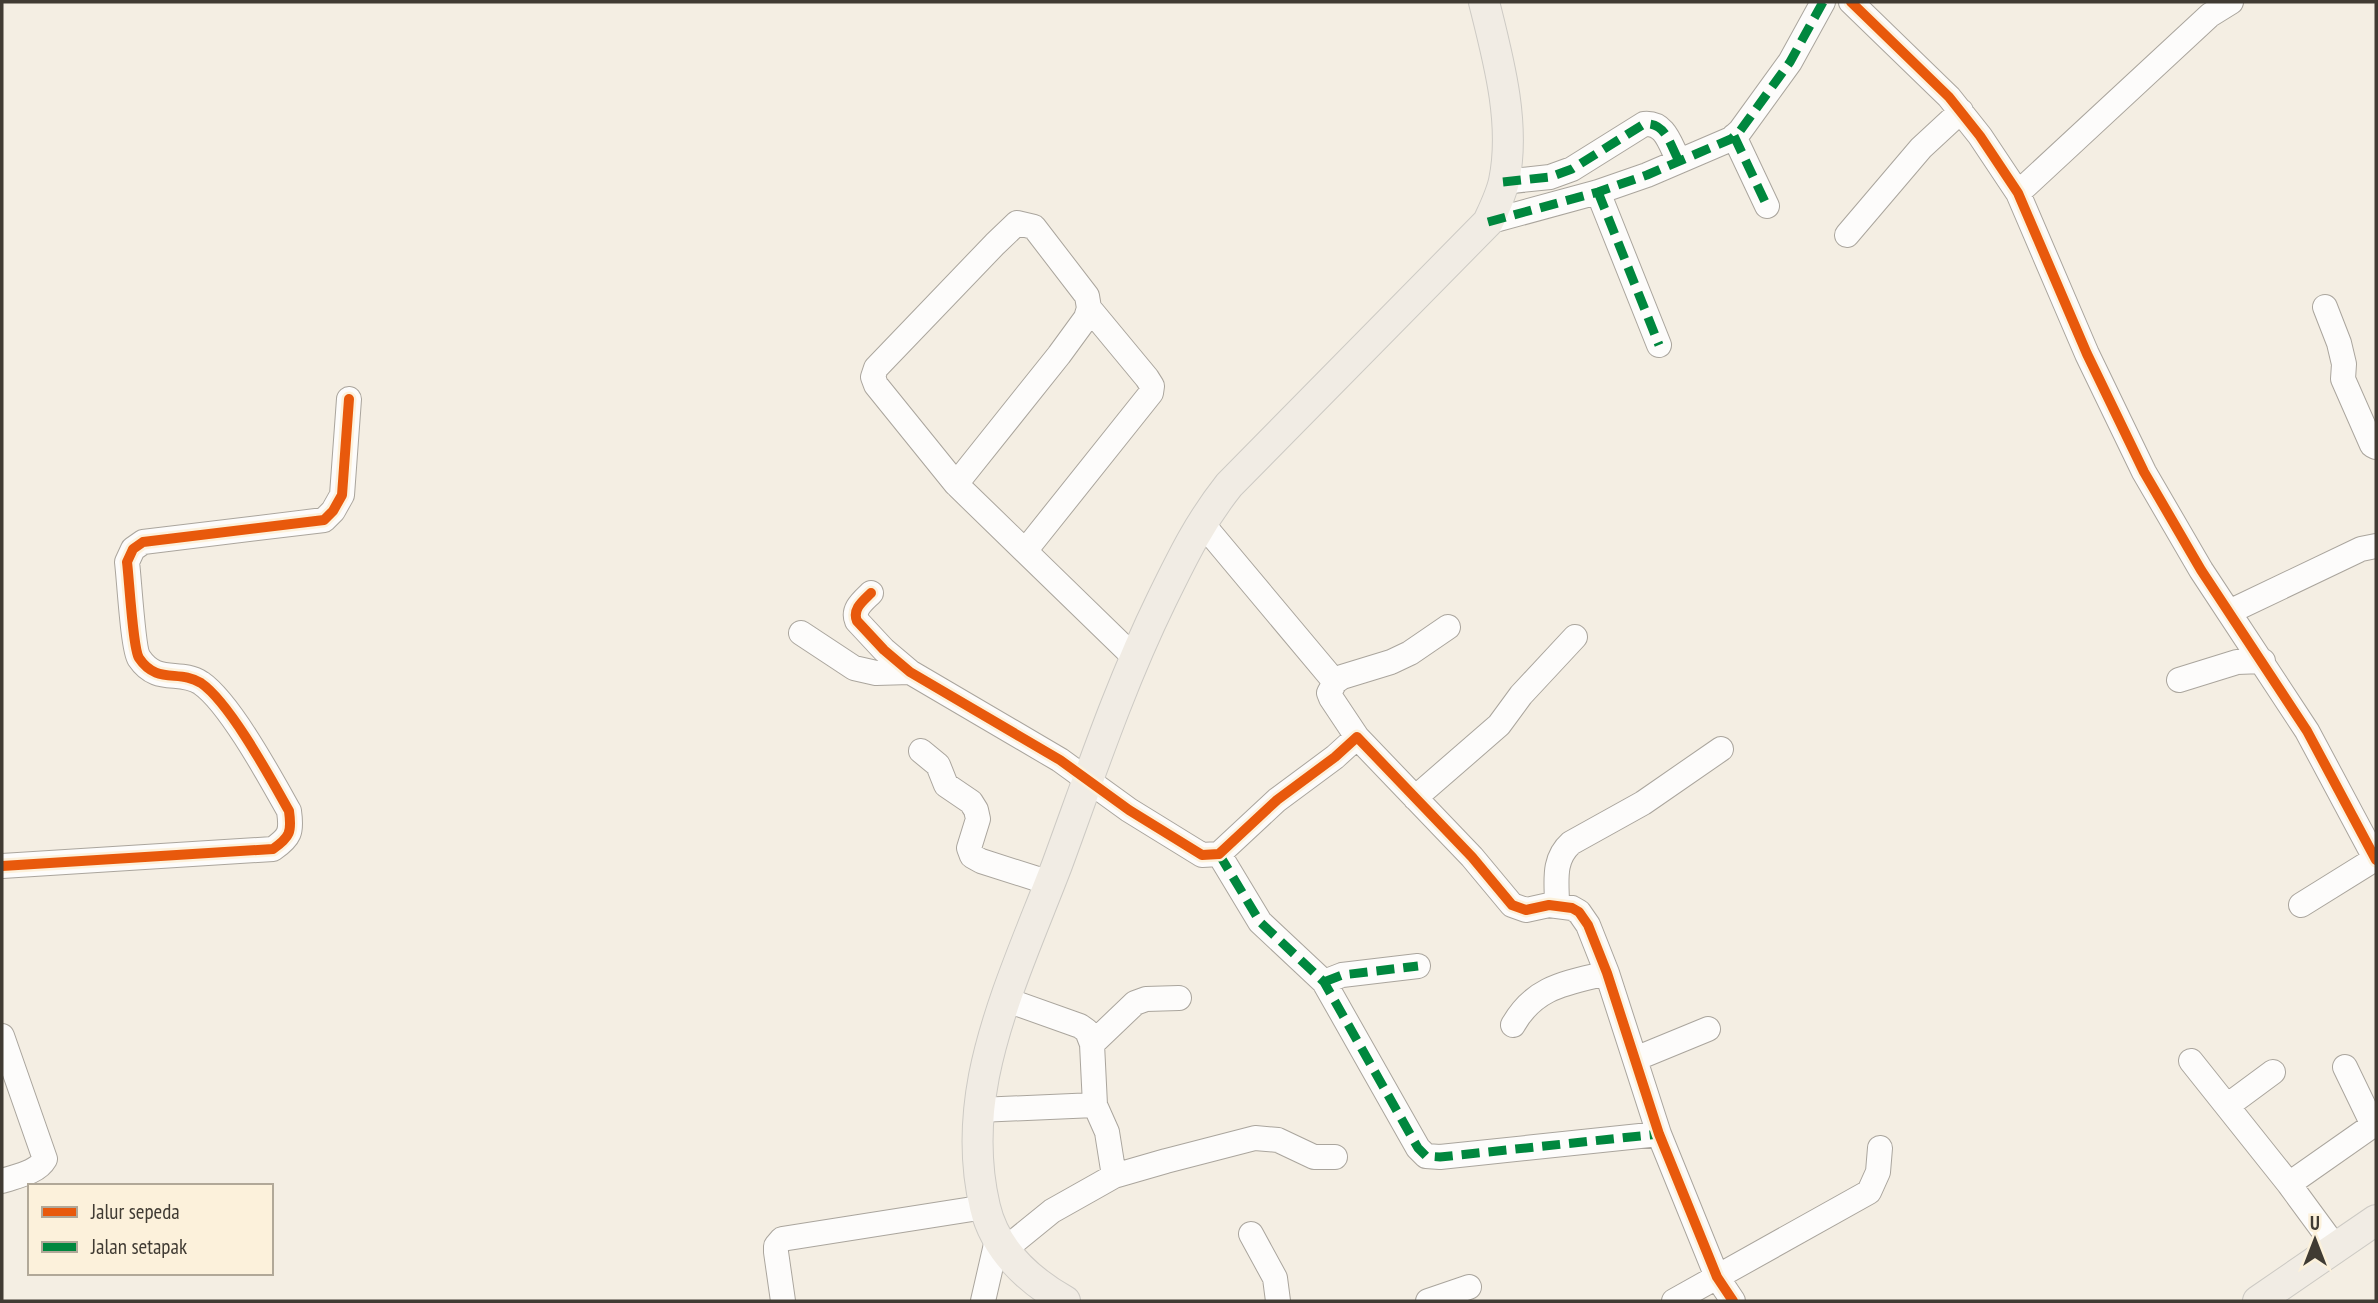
<svg xmlns="http://www.w3.org/2000/svg" width="2378" height="1303" font-family="'PT Sans Narrow',sans-serif">
  <style>
    .lines { fill: none; stroke-linecap: round; stroke-linejoin: round }
    .minor-casing { stroke: #aaa59d; stroke-width: 26 }
    .major-casing { stroke: #cdcac4; stroke-width: 32 }
    .minor { stroke: #fdfcfb; stroke-width: 24 }
    .major { stroke: #f1ece4; stroke-width: 30 }
    .quiet { stroke: #00873e; stroke-width: 9; stroke-dasharray: 18 9; stroke-linecap: butt }
    .cycleway-casing { stroke: #fcf1db; stroke-width: 15 }
    .cycleway { stroke: #e8590c; stroke-width: 10 }
  </style>
  <rect width="100%" height="100%" fill="#f4eee3"/>
  <g class="lines">
    <g class="minor-casing">
      <path id="minor" d="M 1851,2 L 1949,97 L 1980,136 L 2018,193 L 2087,354 L 2144,472 L 2201,570 L 2307,731 L 2376,860
        M 1734,136 L 1767,206
        M 1503,182 L 1550,177 L 1572,169 L 1644,124 C 1666,122 1670,145 1679,161
        M 1598,192 L 1659,345
        M 2018,193 L 2210,15 L 2231,2
        M 1488,222 L 1598,192 L 1647,175 L 1731,139 L 1740,131 L 1790,62 L 1823,2
        M 1847,235 L 1921,148 L 1961,111
        M 2325,307 L 2339,343 L 2344,364 L 2343,379 L 2372,445 L 2376,447
        M 956,484 L 876,385 L 873,377 L 876,368 L 995,244 L 1017,223 L 1034,227 L 1087,296 L 1089,308 L 1086,318 L 1059,355 L 956,484 L 1134,657
        M 1201,522 L 1335,682
        M 1025,551 L 1151,393 L 1152,386 L 1147,378 L 1089,308
        M 871,593 C 863,601 852,609 857,621 L 884,650 L 910,672 L 1060,760 L 1129,810 L 1202,855 L 1219,854 L 1277,800 L 1335,757 L 1357,737 L 1472,857 L 1512,905 L 1526,910 L 1549,905 L 1572,908 L 1579,912 L 1588,925 L 1607,973 L 1659,1134 L 1717,1277 L 1733,1301
        M 2229,612 L 2361,549 L 2376,546
        M 801,633 L 854,668 L 876,673 L 910,672
        M 2179,680 L 2237,662 L 2263,661
        M 1357,737 L 1331,698 L 1329,693 L 1335,682 L 1342,677 L 1391,662 L 1410,653 L 1448,627
        M 921,751 L 938,765 L 946,785 L 971,802 L 976,810 L 978,819 L 969,848 L 972,856 L 981,861 L 1050,883
        M 1415,798 L 1499,725 L 1521,695 L 1575,637
        M 1219,854 L 1260,922 L 1324,982 L 1418,1148 L 1426,1156 L 1440,1157 L 1659,1134
        M 2,866 L 273,849 C 290,837 292,832 289,811 C 271,779 230,703 201,683 C 179,669 157,685 139,658 C 133,649 129,577 127,562 L 133,549 L 143,542 L 324,520 L 333,511 L 342,495 L 349,399
        M 1557,905 C 1557,882 1552,860 1571,843 L 1643,803 L 1721,749
        M 2301,905 L 2375,859
        M 1324,982 L 1342,975 L 1418,966
        M 1007,1000 L 1080,1026 L 1087,1031 L 1092,1044 L 1095,1105 L 1107,1132 L 1114,1176
        M 1513,1025 C 1535,986 1567,983 1607,973
        M 2,1036 L 45,1159 C 37,1173 16,1176 2,1181
        M 1092,1044 L 1135,1003 L 1146,999 L 1179,998
        M 1635,1059 L 1708,1029
        M 2191,1061 L 2289,1184 L 2336,1248
        M 2345,1067 L 2373,1125
        M 2227,1106 L 2273,1072
        M 979,1110 L 1095,1105
        M 2289,1184 L 2376,1123
        M 1251,1234 L 1275,1278 L 1278,1301
        M 1004,1250 L 1052,1211 L 1100,1184 L 1114,1176 L 1166,1161 L 1255,1138 L 1278,1140 L 1314,1157 L 1335,1157
        M 783,1301 L 776,1252 L 776,1246 L 782,1239 L 985,1207
        M 983,1301 L 997,1240
        M 1428,1301 L 1469,1287
        M 1674,1301 L 1869,1192 L 1878,1172 L 1880,1148"/>
    </g>
    <g class="major-casing">
      <path id="major" d="M 1065,1301 C 1028,1280 995,1249 985,1207 C 975,1165 976,1118 984,1076 C 998,1005 1031,933 1057,865 C 1090,775 1120,685 1162,599 C 1183,556 1199,523 1229,485 L 1488,222 C 1494,209 1501,195 1504,181 C 1516,123 1498,58 1484,2
        M 2258,1301 L 2376,1220"/>
    </g>
    <use href="#minor" class="minor"/>
    <use href="#major" class="major"/>
    <path class="quiet" d="M 1734,136 L 1767,206
      M 1503,182 L 1550,177 L 1572,169 L 1644,124 C 1666,122 1670,145 1679,161
      M 1598,192 L 1659,345
      M 1488,222 L 1598,192 L 1647,175 L 1731,139 L 1740,131 L 1790,62 L 1823,2
      M 1219,854 L 1260,922 L 1324,982 L 1418,1148 L 1426,1156 L 1440,1157 L 1659,1134
      M 1324,982 L 1342,975 L 1418,966"/>
    <g class="cycleway-casing">
      <path id="cycleway" d="M 1851,2 L 1949,97 L 1980,136 L 2018,193 L 2087,354 L 2144,472 L 2201,570 L 2307,731 L 2376,860
        M 871,593 C 863,601 852,609 857,621 L 884,650 L 910,672 L 1060,760 L 1129,810 L 1202,855 L 1219,854 L 1277,800 L 1335,757 L 1357,737 L 1472,857 L 1512,905 L 1526,910 L 1549,905 L 1572,908 L 1579,912 L 1588,925 L 1607,973 L 1659,1134 L 1717,1277 L 1733,1301
        M 2,866 L 273,849 C 290,837 292,832 289,811 C 271,779 230,703 201,683 C 179,669 157,685 139,658 C 133,649 129,577 127,562 L 133,549 L 143,542 L 324,520 L 333,511 L 342,495 L 349,399"/>
    </g>
    <use href="#cycleway" class="cycleway"/>
  </g>
  <rect width="2378" height="1303" fill="none" stroke="#403b33" stroke-width="7"/>
  <rect x="28" y="1184" width="245" height="91" fill="#fcf1db" stroke="#b1a898" stroke-width="2"/>
  <rect x="42" y="1207" width="35" height="10" fill="#e8590c" stroke="#b1a898" stroke-width="2"/>
  <text x="91" y="1219" font-size="21" fill="#403b33">Jalur sepeda</text>
  <rect x="42" y="1242" width="35" height="10" fill="#00873e" stroke="#b1a898" stroke-width="2"/>
  <text x="91" y="1254" font-size="21" fill="#403b33">Jalan setapak</text>
  <g transform="translate(2315 1240)" stroke="#fcf1db" stroke-width="5" paint-order="stroke">
  <path d="M0-5L12 26L0 18L-12 26Z" fill="#403b33"/>
  <text y="-10" font-size="19" font-weight="bold" text-anchor="middle" fill="#403b33">U</text>
  </g>
</svg>
